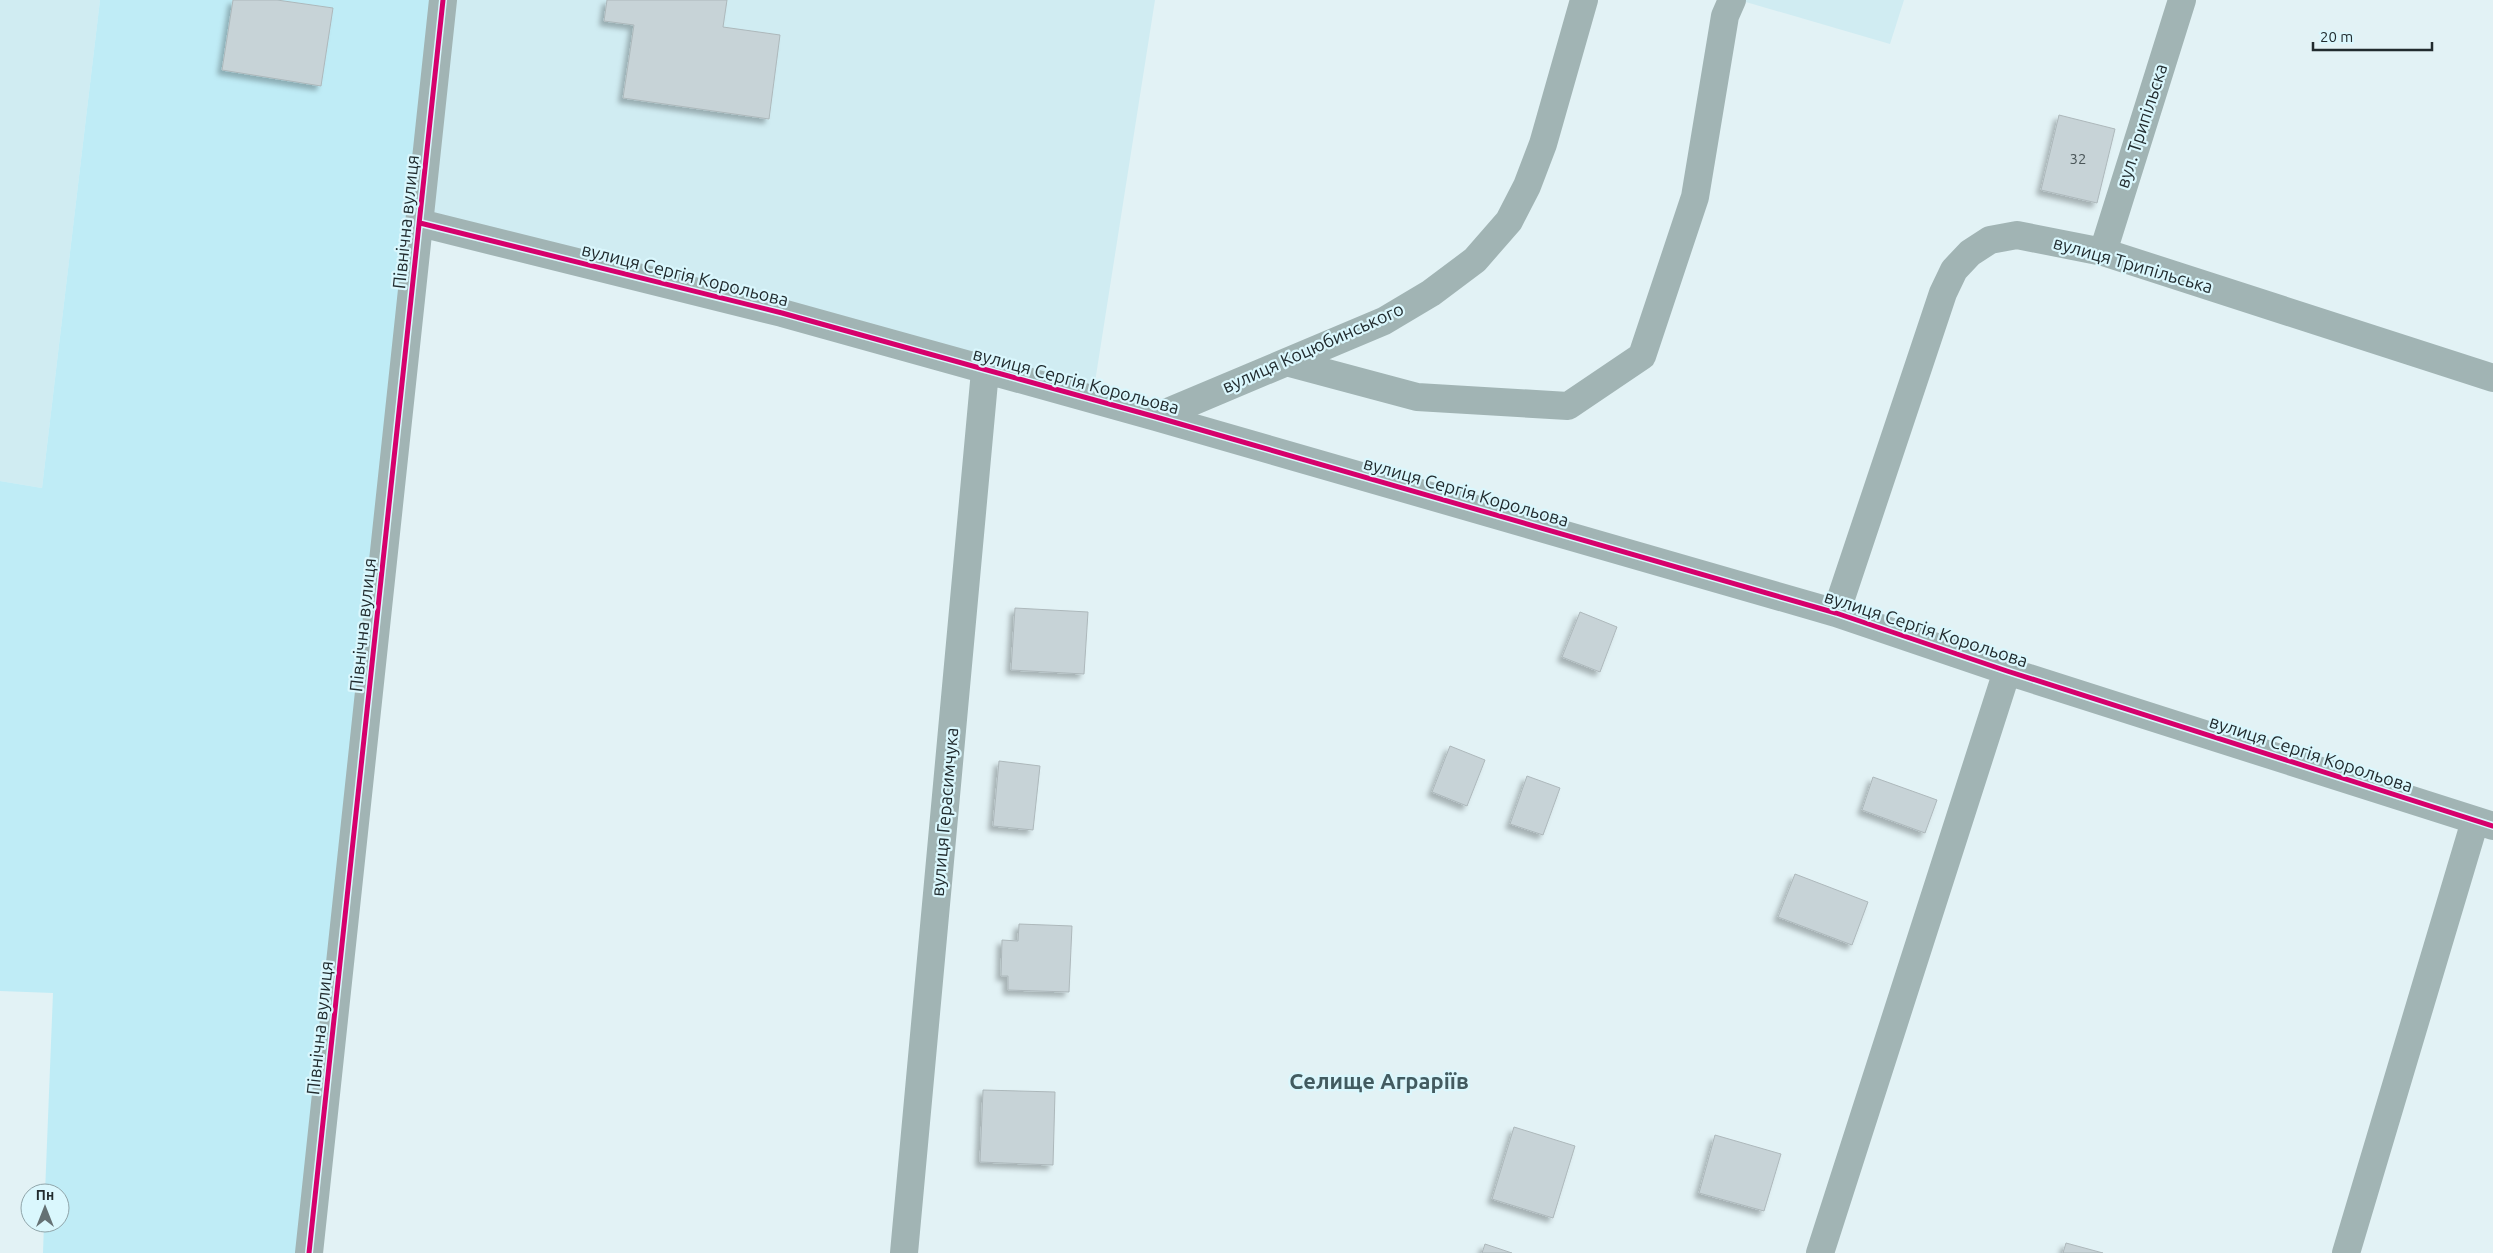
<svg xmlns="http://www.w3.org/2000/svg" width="2493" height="1253" font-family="Ubuntu,sans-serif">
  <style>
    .built { fill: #d0ecf2 }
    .green { fill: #bfecf6 }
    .building { fill: #c7d3d7; stroke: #adb8bb; filter: url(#shadow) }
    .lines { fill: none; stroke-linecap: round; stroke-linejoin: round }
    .minor { stroke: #a1b4b4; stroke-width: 28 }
    .cycleway-casing { stroke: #daf7fd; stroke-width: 8 }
    .cycleway { stroke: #d6006c; stroke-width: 5 }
    .labels { text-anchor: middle; stroke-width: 4.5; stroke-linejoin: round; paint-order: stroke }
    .number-label { font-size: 15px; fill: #4a5558 }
    .street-label { font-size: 18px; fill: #212b2e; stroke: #daf7fd }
    .district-label { font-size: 22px; font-weight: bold; fill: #425b60; stroke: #daf7fd }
  </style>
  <defs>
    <filter id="shadow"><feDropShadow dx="-4.5" dy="4.5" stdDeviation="2.5" flood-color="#0004"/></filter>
  </defs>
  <rect width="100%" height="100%" fill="#e2f2f5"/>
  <path class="built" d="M 0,0 L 100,0 L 42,488 L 0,481 Z
    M 443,0 L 1155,0 L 1092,401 L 420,223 Z
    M 1739,0 L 1904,0 L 1890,44 Z"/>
  <path class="green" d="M 100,0 L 443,0 L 309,1253 L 43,1253 L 44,1223 L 60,1223 L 60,1193 L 45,1193 L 53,993 L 0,991 L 0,481 L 42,488 Z"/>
  <path class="building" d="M 233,0 L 277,0 L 333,8 L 321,86 L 222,70 Z
    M 607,0 L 727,0 L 723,27 L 780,35 L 769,119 L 623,98 L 634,25 L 604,21 Z
    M 2059,115 L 2115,129 L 2097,203 L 2041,190 Z
    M 1015,608 L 1088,612 L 1084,674 L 1011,670 Z
    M 1580,612 L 1617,627 L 1600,672 L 1562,657 Z
    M 1450,746 L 1485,760 L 1467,806 L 1432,792 Z
    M 999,761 L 1040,766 L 1033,830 L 993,826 Z
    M 1527,776 L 1560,788 L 1543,835 L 1510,824 Z
    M 1873,777 L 1937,800 L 1925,833 L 1862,810 Z
    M 1795,874 L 1868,902 L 1852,945 L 1778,917 Z
    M 1019,924 L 1072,926 L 1069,992 L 1008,990 L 1008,976 L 1001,976 L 1002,940 L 1018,941 Z
    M 983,1090 L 1055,1092 L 1053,1165 L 980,1162 Z
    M 1514,1127 L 1575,1146 L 1553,1218 L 1492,1199 Z
    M 1715,1135 L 1781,1154 L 1764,1211 L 1699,1193 Z
    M 2066,1243 L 2103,1253 L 2063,1253 Z
    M 1485,1244 L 1512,1253 L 1482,1253 Z"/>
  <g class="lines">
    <path class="minor" d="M 420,223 L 782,313 L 1156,417 L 1836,613 L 2007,671 L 2493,826
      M 2103,252 L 2182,0
      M 1286,362 L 1417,397 L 1568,406 L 1642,356 L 1695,197 L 1725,16 L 1732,0
      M 1156,417 L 1384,321 L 1431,293 L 1475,260 L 1509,221 L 1527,186 L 1543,144 L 1584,0
      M 1836,613 L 1943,293 L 1954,270 L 1970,253 L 1990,240 L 2017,235 L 2103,252 L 2493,378
      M 309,1253 L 443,0
      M 904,1253 L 985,371
      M 1820,1253 L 2007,671
      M 2346,1253 L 2475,821"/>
    <g class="cycleway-casing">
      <path id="cycleway" d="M 420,223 L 782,313 L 1156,417 L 1836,613 L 2007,671 L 2493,826
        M 309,1253 L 443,0"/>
    </g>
    <use href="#cycleway" class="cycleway"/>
  </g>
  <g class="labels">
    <g class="number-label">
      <text x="2078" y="164">32</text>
    </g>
    <g class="street-label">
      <text transform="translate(2142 126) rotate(-72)" y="6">вул. Трипільска</text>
      <text transform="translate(406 222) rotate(-84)" y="6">Північна вулиця</text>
      <text transform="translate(2133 265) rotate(16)" y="6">вулиця Трипільська</text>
      <text transform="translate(685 275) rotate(14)" y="6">вулиця Сергія Корольова</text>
      <text transform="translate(1313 348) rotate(-24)" y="6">вулиця Коцюбинського</text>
      <text transform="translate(1076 381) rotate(15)" y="6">вулиця Сергія Корольова</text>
      <text transform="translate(1466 492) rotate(16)" y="6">вулиця Сергія Корольова</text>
      <text transform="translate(363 625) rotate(-84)" y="6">Північна вулиця</text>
      <text transform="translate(1926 629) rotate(18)" y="6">вулиця Сергія Корольова</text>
      <text transform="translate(2311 754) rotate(18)" y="6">вулиця Сергія Корольова</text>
      <text transform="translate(945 812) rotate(-85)" y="6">вулиця Герасимчука</text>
      <text transform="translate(320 1028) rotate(-84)" y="6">Північна вулиця</text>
    </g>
    <g class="district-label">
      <text x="1379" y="1089">Селище Аграріїв</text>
    </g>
  </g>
  <g transform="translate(45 1208)"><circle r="24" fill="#daf7fd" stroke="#90a5aa"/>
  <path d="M0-4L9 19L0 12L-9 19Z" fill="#657174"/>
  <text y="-8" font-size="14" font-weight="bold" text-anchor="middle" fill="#212b2e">Пн</text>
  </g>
  <path d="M2313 42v8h119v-8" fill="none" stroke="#212b2e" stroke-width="2.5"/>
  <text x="2320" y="42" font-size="15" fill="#212b2e" stroke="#daf7fd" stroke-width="4" paint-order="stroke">20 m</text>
</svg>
